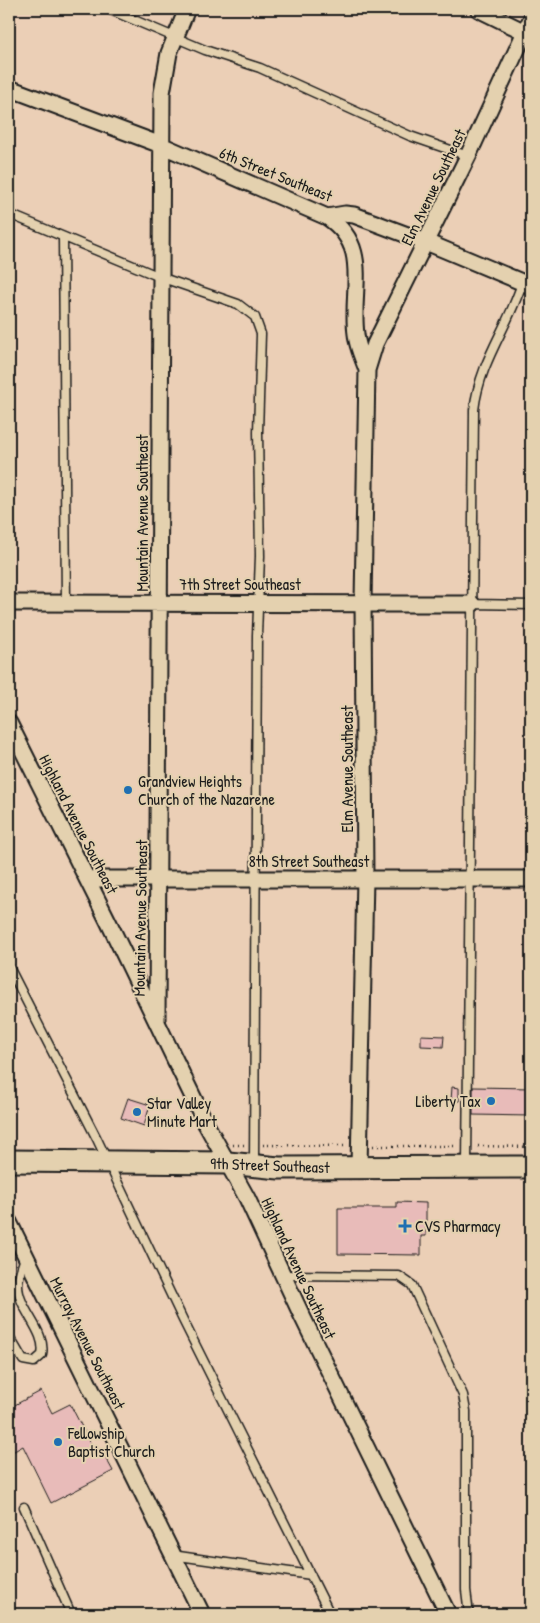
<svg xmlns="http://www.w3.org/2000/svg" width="540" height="1623" font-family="'Patrick Hand',sans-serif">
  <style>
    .building { fill: #e8bbb9; stroke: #1c1c1c }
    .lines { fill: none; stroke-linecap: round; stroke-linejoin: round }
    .lane-casing { stroke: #1c1c1c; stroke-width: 11 }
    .street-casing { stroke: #1c1c1c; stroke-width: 19 }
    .secondary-casing { stroke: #1c1c1c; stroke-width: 25 }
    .path { stroke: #1c1c1c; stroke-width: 2.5; stroke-dasharray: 1 4; stroke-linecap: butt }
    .lane { stroke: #e4d1af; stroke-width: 8 }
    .street { stroke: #e4d1af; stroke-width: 15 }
    .secondary { stroke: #e4d1af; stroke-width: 21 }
    .poi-dot { fill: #1f6fb2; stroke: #e4d1af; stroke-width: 2 }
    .labels { text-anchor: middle; stroke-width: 4; stroke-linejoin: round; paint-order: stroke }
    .street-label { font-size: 16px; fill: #1c1c1c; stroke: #e4d1af }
    .poi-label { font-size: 16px; fill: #1c1c1c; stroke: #e4d1af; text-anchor: start }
  </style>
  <rect width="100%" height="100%" fill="#ebcfb6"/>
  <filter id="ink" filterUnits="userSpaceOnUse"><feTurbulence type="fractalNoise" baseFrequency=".02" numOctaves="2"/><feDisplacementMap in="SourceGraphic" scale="10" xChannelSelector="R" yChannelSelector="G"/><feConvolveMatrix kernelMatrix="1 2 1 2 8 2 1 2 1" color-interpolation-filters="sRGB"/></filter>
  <g filter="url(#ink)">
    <path class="building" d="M 421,1035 L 444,1036 L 443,1047 L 421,1046 Z
      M 452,1087 L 459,1088 L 459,1101 L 451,1101 Z
      M 473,1087 L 531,1088 L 531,1116 L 473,1115 Z
      M 128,1098 L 150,1105 L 144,1126 L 121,1118 Z
      M 397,1202 L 426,1203 L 426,1236 L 421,1236 L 421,1255 L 338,1254 L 338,1208 L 397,1208 Z
      M 9,1352 L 14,1363 L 9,1366 Z
      M 41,1391 L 52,1413 L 70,1404 L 96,1454 L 102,1451 L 113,1471 L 51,1503 L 23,1446 L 9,1454 L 9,1408 Z"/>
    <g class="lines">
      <g class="lane-casing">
        <path id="lane" d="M 108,9 L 205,50 L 260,68 L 410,136 L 468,156
          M 9,214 L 160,277 L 238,304 L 255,317 L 261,334 L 258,432 L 260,556 L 257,635 L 254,1163
          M 63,237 L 66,602
          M 472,604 L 531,605
          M 9,967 L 97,1139 L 183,1320 L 330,1614
          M 467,1165 L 474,410 C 480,360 508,328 522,283
          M 283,1275 L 399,1276 L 412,1285 L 463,1395 L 466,1411 L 466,1590 L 469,1614
          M 9,1336 L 23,1360 L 34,1362 L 42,1355 C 47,1331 18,1310 18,1285 C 18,1276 22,1267 25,1258
          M 24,1507 L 71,1614
          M 172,1555 L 311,1575"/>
      </g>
      <g class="street-casing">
        <path id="street" d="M 478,9 L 525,32
          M 9,88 L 161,145 L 327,217 L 345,214 L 354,215 L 426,242 L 531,286
          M 327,217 C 372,247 350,289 356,334 C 357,347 363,358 367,370
          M 9,603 L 472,604
          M 9,723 L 108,921 L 206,1124 L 247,1198 L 302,1316 L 448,1614
          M 87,879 L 531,879
          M 157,1021 L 162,93 L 169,53 L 187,9
          M 359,1167 L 365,878 L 363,602 L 367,370 L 375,344 L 468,156 L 531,19
          M 9,1222 L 202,1614"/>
      </g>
      <g class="secondary-casing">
        <path id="secondary" d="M 9,1161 L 228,1163 L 279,1168 L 531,1167"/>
      </g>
      <path class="path" d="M 233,1145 L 245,1145
        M 263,1145 L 347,1146
        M 373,1146 L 457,1146
        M 478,1146 L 531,1147"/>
      <use href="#lane" class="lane"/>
      <use href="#street" class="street"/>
      <use href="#secondary" class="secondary"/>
    </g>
  </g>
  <g class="poi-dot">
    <circle cx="128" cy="790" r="5"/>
    <circle cx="491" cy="1101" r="5"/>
    <circle cx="137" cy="1112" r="5"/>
    <path d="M402.5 1218.5h5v5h5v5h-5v5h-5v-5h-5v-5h5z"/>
    <circle cx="58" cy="1442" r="5"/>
  </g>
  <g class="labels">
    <g class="street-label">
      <text transform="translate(276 174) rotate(22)" y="6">6th Street Southeast</text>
      <text transform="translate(433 187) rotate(-64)" y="6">Elm Avenue Southeast</text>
      <text transform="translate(142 513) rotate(-90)" y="6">Mountain Avenue Southeast</text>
      <text x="240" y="590">7th Street Southeast</text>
      <text transform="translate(347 769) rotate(-90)" y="6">Elm Avenue Southeast</text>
      <text transform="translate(79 824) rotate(63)" y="6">Highland Avenue Southeast</text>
      <text x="309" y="867">8th Street Southeast</text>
      <text transform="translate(140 918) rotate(-89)" y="6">Mountain Avenue Southeast</text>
      <text transform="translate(270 1165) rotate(2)" y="6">9th Street Southeast</text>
      <text transform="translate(299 1268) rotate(65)" y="6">Highland Avenue Southeast</text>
      <text transform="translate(88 1343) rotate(63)" y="6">Murray Avenue Southeast</text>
    </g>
    <g class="poi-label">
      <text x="138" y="787">Grandview Heights<tspan x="138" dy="18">Church of the Nazarene</tspan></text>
      <text x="481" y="1107" text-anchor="end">Liberty Tax</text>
      <text x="147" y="1109">Star Valley<tspan x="147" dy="18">Minute Mart</tspan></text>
      <text x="415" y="1232">CVS Pharmacy</text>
      <text x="68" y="1439">Fellowship<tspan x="68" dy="18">Baptist Church</tspan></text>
    </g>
  </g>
  <rect width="540" height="1623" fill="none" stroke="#e4d1af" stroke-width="30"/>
  <rect x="15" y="15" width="510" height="1593" fill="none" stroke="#1c1c1c" stroke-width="2" filter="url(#ink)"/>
</svg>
